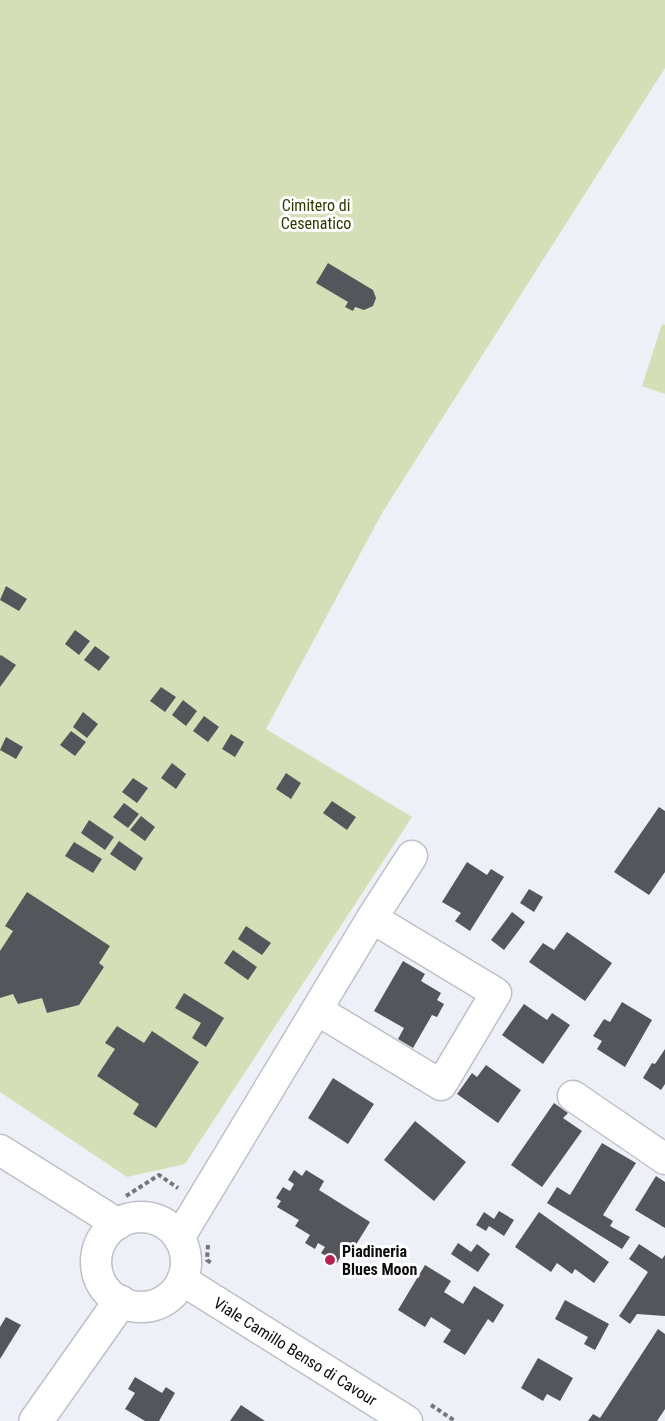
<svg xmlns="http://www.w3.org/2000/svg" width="665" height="1421" font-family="'Roboto Condensed',sans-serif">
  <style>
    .green { fill: #d5dfb7 }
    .building { fill: #54565b }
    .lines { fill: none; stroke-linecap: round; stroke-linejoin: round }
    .minor-casing { stroke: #bdc0c6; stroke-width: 33 }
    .tertiary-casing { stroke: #bdc0c6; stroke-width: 36 }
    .path { stroke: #74767a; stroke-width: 4; stroke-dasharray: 4.5 3; stroke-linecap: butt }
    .minor { stroke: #fff; stroke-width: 30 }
    .tertiary { stroke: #fff; stroke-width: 33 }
    .poi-dot { fill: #b42452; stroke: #fff; stroke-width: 2 }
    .labels { text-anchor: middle; stroke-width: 6; stroke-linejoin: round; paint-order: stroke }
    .park-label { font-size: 16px; fill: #313902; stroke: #fff }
    .poi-label { font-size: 16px; font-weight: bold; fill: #0c0d0f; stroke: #fff; text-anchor: start }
    .street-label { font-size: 16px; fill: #0c0d0f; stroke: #fff }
  </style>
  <rect width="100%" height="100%" fill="#edf0f6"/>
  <path class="green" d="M 0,0 L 665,0 L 665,68 L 382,513 L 266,729 L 412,817 L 185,1164 L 127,1177 L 0,1092 Z
    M 662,324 L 665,325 L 665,394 L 642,386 Z"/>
  <path class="building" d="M 328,263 L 373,290 L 376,298 L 373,306 L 364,310 L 355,307 L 353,311 L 345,307 L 348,302 L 316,283 Z
    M 6,586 L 27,599 L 19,611 L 0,600 Z
    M 75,630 L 90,641 L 79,655 L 65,644 Z
    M 95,646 L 110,657 L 99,671 L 84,660 Z
    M 1,655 L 16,665 L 0,687 L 0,656 Z
    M 161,687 L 176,697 L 165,712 L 150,701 Z
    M 183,700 L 197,711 L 186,726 L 172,715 Z
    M 83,712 L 98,724 L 87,738 L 73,727 Z
    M 204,716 L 219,727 L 208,742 L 193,731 Z
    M 71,731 L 86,742 L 75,756 L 60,745 Z
    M 231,734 L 244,742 L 235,757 L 222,749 Z
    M 6,737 L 23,747 L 16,759 L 0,750 Z
    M 172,763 L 186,774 L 176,789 L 161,778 Z
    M 286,773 L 301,783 L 291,799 L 276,789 Z
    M 133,778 L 148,788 L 137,803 L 122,792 Z
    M 332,801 L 356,817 L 347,830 L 323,813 Z
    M 124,803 L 139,814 L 128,828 L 113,817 Z
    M 659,807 L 665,811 L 665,872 L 649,895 L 614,872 Z
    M 141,816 L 155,827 L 145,841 L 130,830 Z
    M 89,820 L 114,837 L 105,850 L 81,833 Z
    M 119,841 L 143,858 L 135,871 L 110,854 Z
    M 74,842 L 102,859 L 93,873 L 65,856 Z
    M 467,862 L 487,875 L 491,869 L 504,877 L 470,931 L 455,921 L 461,913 L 442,902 Z
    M 529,889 L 543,897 L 534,912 L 520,903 Z
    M 27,892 L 110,946 L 99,963 L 104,967 L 79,1005 L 47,1013 L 42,998 L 18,1004 L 13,994 L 0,998 L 0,951 L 13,931 L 5,926 Z
    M 512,912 L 525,922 L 504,950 L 491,940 Z
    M 246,926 L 271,943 L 262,955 L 238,939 Z
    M 567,932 L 612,963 L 585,1001 L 529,962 L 543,943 L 554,950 Z
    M 233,950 L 257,967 L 248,980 L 224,963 Z
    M 403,961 L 425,974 L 421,981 L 441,993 L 437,1000 L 444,1004 L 437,1017 L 432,1015 L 413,1048 L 398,1039 L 404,1028 L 374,1011 Z
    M 184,993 L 224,1018 L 206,1047 L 192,1038 L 201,1023 L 175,1008 Z
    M 622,1002 L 652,1020 L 625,1067 L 597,1049 L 602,1041 L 593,1036 L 604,1019 L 610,1022 Z
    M 524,1004 L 547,1020 L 552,1013 L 570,1025 L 543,1064 L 502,1035 Z
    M 117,1026 L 144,1043 L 152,1031 L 199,1062 L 156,1128 L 133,1114 L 139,1104 L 97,1076 L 115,1049 L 105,1043 Z
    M 665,1049 L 665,1084 L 661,1090 L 643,1078 L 652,1063 L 655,1064 Z
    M 486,1065 L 521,1090 L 498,1123 L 457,1094 L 472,1073 L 477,1077 Z
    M 333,1078 L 374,1104 L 348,1144 L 308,1118 Z
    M 554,1103 L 568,1113 L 563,1118 L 582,1131 L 542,1187 L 511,1165 Z
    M 415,1121 L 466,1162 L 434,1201 L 384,1160 Z
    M 602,1143 L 636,1163 L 603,1215 L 613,1221 L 610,1226 L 630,1237 L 622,1249 L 547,1203 L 557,1187 L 570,1195 Z
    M 294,1170 L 302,1176 L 306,1170 L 324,1181 L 319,1190 L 370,1222 L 349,1256 L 343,1252 L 337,1263 L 321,1253 L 325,1247 L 318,1243 L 315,1249 L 305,1243 L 310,1235 L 295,1226 L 299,1220 L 277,1207 L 281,1201 L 276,1198 L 283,1187 L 290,1191 L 294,1184 L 288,1180 Z
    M 656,1176 L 665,1182 L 665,1228 L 635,1210 Z
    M 499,1211 L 514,1220 L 504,1236 L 489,1226 L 486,1231 L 476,1225 L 484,1212 L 494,1219 Z
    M 539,1212 L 609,1262 L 594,1283 L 575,1269 L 572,1274 L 557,1263 L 551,1272 L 515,1247 Z
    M 458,1243 L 471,1252 L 477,1244 L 490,1254 L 478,1272 L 451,1254 Z
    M 639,1244 L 662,1259 L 665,1255 L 665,1316 L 637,1314 L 630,1324 L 619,1316 L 648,1272 L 629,1259 Z
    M 425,1265 L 451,1281 L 444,1292 L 463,1304 L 474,1286 L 504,1305 L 493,1323 L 488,1319 L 465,1355 L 443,1342 L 451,1330 L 431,1317 L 425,1327 L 398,1310 Z
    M 565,1300 L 609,1324 L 595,1350 L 584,1344 L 588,1337 L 555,1319 Z
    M 6,1317 L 21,1325 L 0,1359 L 0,1327 Z
    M 658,1329 L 665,1334 L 665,1409 L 657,1421 L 588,1421 L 593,1414 L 600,1418 Z
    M 538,1358 L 573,1378 L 560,1401 L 547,1394 L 543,1401 L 521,1388 Z
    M 135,1377 L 162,1393 L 166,1387 L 175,1393 L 159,1421 L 145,1421 L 125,1409 L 135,1393 L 128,1389 Z
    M 241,1405 L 265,1421 L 230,1421 Z"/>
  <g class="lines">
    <g class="minor-casing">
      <g id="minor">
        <path d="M 317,1010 L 441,1085 L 496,993 L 372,918"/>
        <path d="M 573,1096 L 665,1159"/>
        <path d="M 0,1150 L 118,1224"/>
        <circle cx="141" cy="1262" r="45"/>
        <path d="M 179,1238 L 372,918 L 412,856"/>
        <path id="s1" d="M 182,1280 L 407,1421"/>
      </g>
    </g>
    <g class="tertiary-casing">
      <path id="tertiary" d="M 36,1421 L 120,1302"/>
    </g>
    <path class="path" d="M 126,1196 L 159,1175 L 178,1188
      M 208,1245 L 207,1260 L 211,1263
      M 431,1405 L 455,1421"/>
    <use href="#minor" class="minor"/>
    <use href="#tertiary" class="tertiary"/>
  </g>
  <circle class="poi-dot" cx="330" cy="1260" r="6"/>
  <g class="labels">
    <g class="park-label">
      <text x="316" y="211">Cimitero di<tspan x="316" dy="18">Cesenatico</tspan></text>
    </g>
    <g class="poi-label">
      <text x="342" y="1257">Piadineria<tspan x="342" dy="18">Blues Moon</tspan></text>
    </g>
    <g class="street-label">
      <text dy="6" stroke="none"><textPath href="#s1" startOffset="134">Viale Camillo Benso di Cavour</textPath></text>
    </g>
  </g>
</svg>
